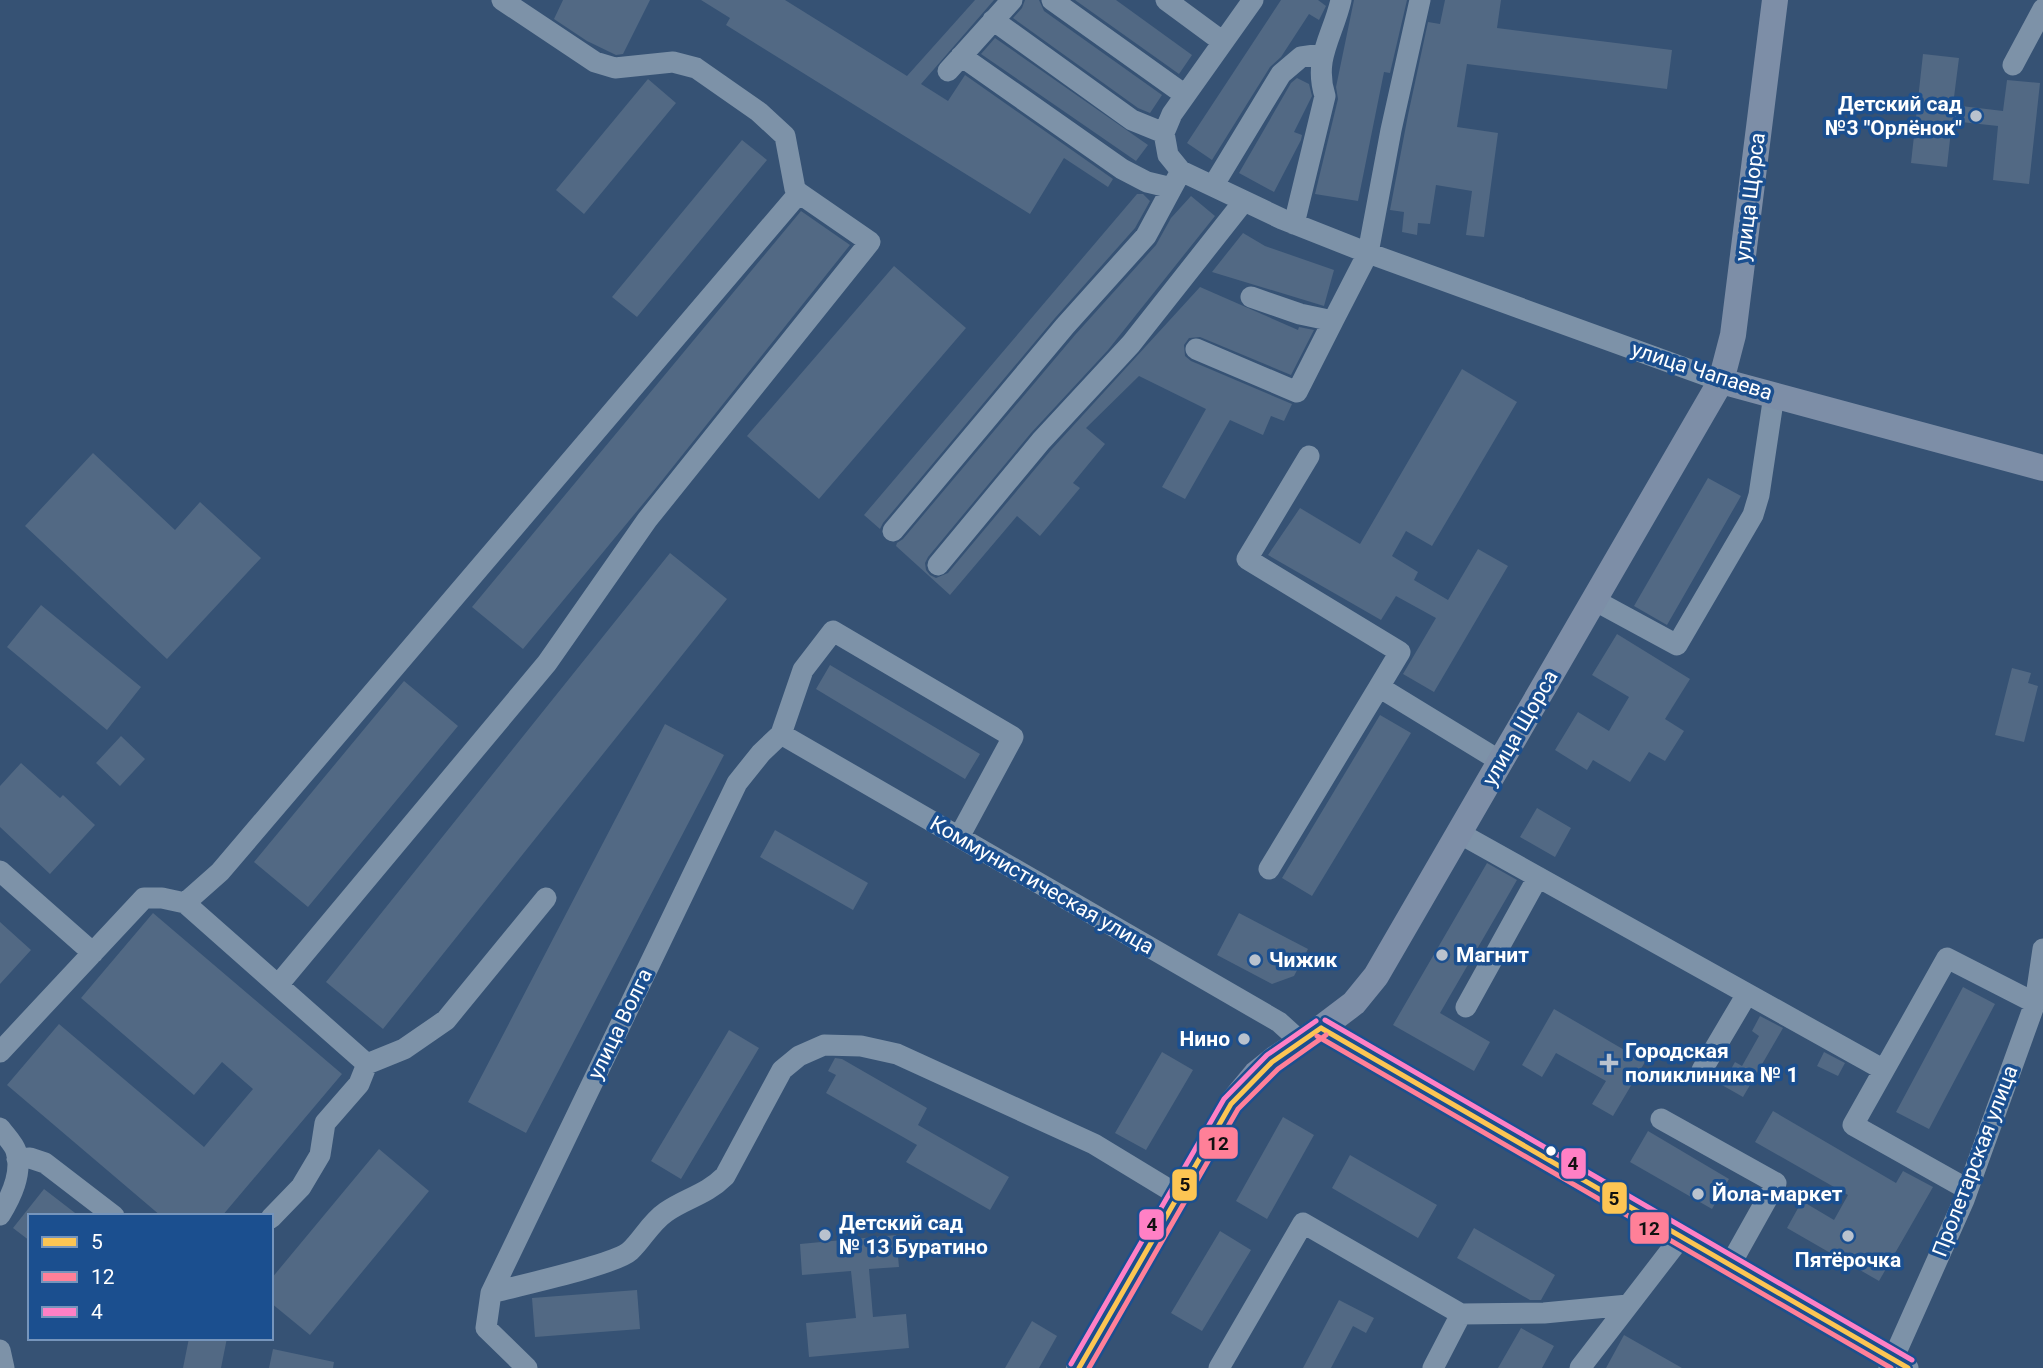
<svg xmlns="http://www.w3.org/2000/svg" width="2043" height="1368" font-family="Roboto,sans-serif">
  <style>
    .building { fill: #526984 }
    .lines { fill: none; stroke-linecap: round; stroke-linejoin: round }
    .minor { stroke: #7d92a8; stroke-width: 21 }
    .major { stroke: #7d8ea7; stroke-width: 26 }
    .bus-1-casing { stroke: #1b4f8f; stroke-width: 10 }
    .bus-2-casing { stroke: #1b4f8f; stroke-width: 10 }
    .bus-3-casing { stroke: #1b4f8f; stroke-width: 10 }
    .bus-1 { stroke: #fcc553; stroke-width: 5 }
    .bus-2 { stroke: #ff8098; stroke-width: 5 }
    .bus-3 { stroke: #ff80c5; stroke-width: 5 }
    .poi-dot { fill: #b9c2ce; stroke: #1b4f8f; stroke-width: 2.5 }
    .bus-dot { fill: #fff; stroke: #1b4f8f; stroke-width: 2.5 }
    .labels { text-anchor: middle; stroke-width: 7; stroke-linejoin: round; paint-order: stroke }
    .poi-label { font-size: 21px; font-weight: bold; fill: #fff; stroke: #1b4f8f; text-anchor: start }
    .street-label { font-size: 21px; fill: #fff; stroke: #1b4f8f }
    .line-badge { stroke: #1b4f8f; stroke-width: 2.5 }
    .pale-badge-label { font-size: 19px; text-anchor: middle; font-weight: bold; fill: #111 }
  </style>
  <rect width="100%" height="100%" fill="#365274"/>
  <path class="building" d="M 563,0 L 650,0 L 623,54 L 616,55 L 587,41 L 554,19 Z
    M 701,0 L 785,0 L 907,76 L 975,0 L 994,0 L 921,84 L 948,101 L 965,75 L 1113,179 L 1108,187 L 1064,158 L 1030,214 L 726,25 L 730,18 Z
    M 1025,0 L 1039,0 L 1044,11 L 1162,95 L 1150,113 L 1138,108 L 1013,18 L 1022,8 Z
    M 1075,0 L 1116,0 L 1192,55 L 1179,74 Z
    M 1281,0 L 1318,0 L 1326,6 L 1319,20 L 1309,14 L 1281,57 L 1270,67 L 1212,160 L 1187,143 Z
    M 1354,0 L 1407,0 L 1390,73 L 1384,72 L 1358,201 L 1315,194 L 1338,99 L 1336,87 Z
    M 1445,0 L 1501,0 L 1497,28 L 1672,50 L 1667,89 L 1467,64 L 1457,127 L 1498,133 L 1484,237 L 1466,235 L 1472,191 L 1436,185 L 1430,224 L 1418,223 L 1417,235 L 1402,232 L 1404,212 L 1390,210 L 1408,115 L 1428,22 L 1440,24 Z
    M 995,38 L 1148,145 L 1136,161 L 981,54 Z
    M 1923,54 L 1959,58 L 1953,105 L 2003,111 L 2007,80 L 2040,83 L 2029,184 L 1993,180 L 1998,126 L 1952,121 L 1947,167 L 1911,163 Z
    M 1297,78 L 1309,84 L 1312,96 L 1294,132 L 1302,135 L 1301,140 L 1274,192 L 1239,173 L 1291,83 Z
    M 648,79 L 676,103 L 584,214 L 556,190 Z
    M 742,140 L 767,160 L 637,317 L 612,297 Z
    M 1137,194 L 1143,194 L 1150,201 L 1135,228 L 1055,318 L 883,523 L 880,529 L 864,515 Z
    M 1191,196 L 1215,216 L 1108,350 L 1031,433 L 928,557 L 925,563 L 926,570 L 930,575 L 936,578 L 948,573 L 1051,450 L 1200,287 L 1298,330 L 1299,327 L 1314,330 L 1291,375 L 1200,337 L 1189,338 L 1184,345 L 1185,356 L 1191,361 L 1292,404 L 1284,421 L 1271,416 L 1263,435 L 1230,420 L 1185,499 L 1162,487 L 1206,409 L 1139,376 L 1086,428 L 1105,444 L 1073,483 L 1080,488 L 1040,536 L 1017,516 L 950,595 L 896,546 L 897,543 L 903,539 L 1075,335 L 1156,245 L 1171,218 Z
    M 801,211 L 850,245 L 652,493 L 523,649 L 472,607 Z
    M 1243,233 L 1265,246 L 1334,270 L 1324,306 L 1212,272 Z
    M 894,266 L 966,328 L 819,499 L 747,436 Z
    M 1462,369 L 1517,402 L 1432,546 L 1406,531 L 1392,556 L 1418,572 L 1414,580 L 1448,600 L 1478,549 L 1508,566 L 1434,692 L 1403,674 L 1436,618 L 1396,596 L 1381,620 L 1268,555 L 1300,508 L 1360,544 Z
    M 93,453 L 175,530 L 200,502 L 261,558 L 167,659 L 25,526 Z
    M 1708,478 L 1741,496 L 1667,625 L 1634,606 Z
    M 670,553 L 727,599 L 383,1029 L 326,982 Z
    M 41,605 L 141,687 L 107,730 L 7,647 Z
    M 1617,634 L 1690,679 L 1665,719 L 1684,731 L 1665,761 L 1649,752 L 1630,782 L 1593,760 L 1587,770 L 1555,750 L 1578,712 L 1609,731 L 1629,697 L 1592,675 Z
    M 830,665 L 980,754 L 965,779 L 816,689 Z
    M 2012,668 L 2031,673 L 2028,683 L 2038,686 L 2024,742 L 1995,735 Z
    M 404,681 L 458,726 L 308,907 L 254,862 Z
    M 1380,715 L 1411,733 L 1312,896 L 1282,878 Z
    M 665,724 L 724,755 L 526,1133 L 468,1102 Z
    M 121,736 L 145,759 L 120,786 L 96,763 Z
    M 21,763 L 60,798 L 63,795 L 95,825 L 50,874 L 0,827 L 0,786 Z
    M 1537,808 L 1571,828 L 1555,857 L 1520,837 Z
    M 775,830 L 868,883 L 853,910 L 760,857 Z
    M 1487,863 L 1517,880 L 1440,1013 L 1490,1042 L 1474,1071 L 1393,1025 Z
    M 153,913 L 342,1074 L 222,1216 L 161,1216 L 7,1085 L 59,1024 L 204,1147 L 253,1089 L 222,1062 L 194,1095 L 81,998 Z
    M 1239,913 L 1308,949 L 1294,976 L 1272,984 L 1217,955 Z
    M 0,922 L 31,950 L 0,984 Z
    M 1963,987 L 1995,1004 L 1929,1129 L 1896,1112 Z
    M 1554,1009 L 1645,1062 L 1613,1116 L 1592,1104 L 1606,1081 L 1556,1053 L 1542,1077 L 1522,1065 Z
    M 1760,1016 L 1783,1028 L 1743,1097 L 1722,1085 L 1735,1062 L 1742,1066 L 1759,1036 L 1752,1031 Z
    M 729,1030 L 759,1048 L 681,1179 L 651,1161 Z
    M 1162,1052 L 1193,1070 L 1146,1150 L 1115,1133 Z
    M 1824,1052 L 1845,1063 L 1838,1076 L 1817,1066 Z
    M 835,1058 L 842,1059 L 927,1108 L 918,1125 L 1009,1177 L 990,1210 L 906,1162 L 917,1145 L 826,1093 L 836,1075 L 828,1071 Z
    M 1773,1111 L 1896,1183 L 1903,1171 L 1933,1187 L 1879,1281 L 1787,1228 L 1802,1201 L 1834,1220 L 1848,1195 L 1755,1142 Z
    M 1283,1117 L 1314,1135 L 1267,1219 L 1236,1201 Z
    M 1648,1131 L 1729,1179 L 1712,1209 L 1630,1162 Z
    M 379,1149 L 429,1191 L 310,1335 L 271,1303 L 271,1279 Z
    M 1350,1155 L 1437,1205 L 1418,1238 L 1332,1188 Z
    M 44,1189 L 79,1216 L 30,1216 L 30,1241 L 13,1228 Z
    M 1474,1228 L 1555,1275 L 1541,1300 L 1530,1300 L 1457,1258 Z
    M 1220,1231 L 1251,1250 L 1202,1331 L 1171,1313 Z
    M 896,1235 L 899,1267 L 869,1269 L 873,1317 L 906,1314 L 909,1348 L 809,1357 L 806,1323 L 856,1318 L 851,1271 L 802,1275 L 800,1244 Z
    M 637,1290 L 640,1329 L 535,1337 L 532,1298 Z
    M 1339,1300 L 1374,1318 L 1366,1333 L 1353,1326 L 1331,1368 L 1303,1368 Z
    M 1032,1321 L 1057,1336 L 1039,1368 L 1005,1368 Z
    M 1521,1328 L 1554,1346 L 1542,1368 L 1498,1368 Z
    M 1624,1335 L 1682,1368 L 1606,1368 Z
    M 189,1338 L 227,1338 L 221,1368 L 183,1368 Z
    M 273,1349 L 334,1362 L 333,1368 L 269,1368 Z"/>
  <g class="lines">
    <path class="minor" d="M 1052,0 L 1185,95
      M 1166,0 L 1223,42
      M 1253,0 L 1172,114 L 1164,133 L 1168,155 L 1181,171 L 1282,219 L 1368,253 L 1721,381
      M 993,20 L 1132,120 L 1164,133
      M 961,56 L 1122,169 L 1147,182 L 1172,188
      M 2013,65 L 2043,9
      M 948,71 L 1012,0
      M 1213,186 L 1281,74 L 1301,57 L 1322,54
      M 1294,224 L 1325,96 C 1313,58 1333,36 1341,0
      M 1251,297 L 1300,314 L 1333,321 L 1368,253 L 1391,130 L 1420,0
      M 1196,349 L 1297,392 L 1333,321
      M 1309,456 L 1247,559 L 1400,652 L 1379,687 L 1500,761
      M 893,531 L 1065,326 L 1146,236 L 1181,171
      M 938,565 L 1041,441 L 1131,344 L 1244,201
      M 1594,600 L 1677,645 L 1753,515 L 1759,495 L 1774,395
      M 781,734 L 1279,1022 L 1300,1041
      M 1459,833 L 1884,1070 L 1947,958 L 2035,1003
      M 1269,869 L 1379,687
      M 0,871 L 93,953
      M 185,903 L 367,1064 L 359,1084 L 325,1123 L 320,1155 L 301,1187 L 271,1218
      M 278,985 L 547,663 L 647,520 L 870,242 L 799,193
      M 1466,1007 L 1538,877
      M 1321,1028 L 1908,1368
      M 0,1052 L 144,898 L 162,898 L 185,903 L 220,872 L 799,193 L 795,189 L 785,136 L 759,112 L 696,68 L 673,62 L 615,68 L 595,62 L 502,0
      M 367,1064 L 404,1049 L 446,1020 L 546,898
      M 1702,1070 L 1747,994
      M 1884,1070 L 1853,1125 L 1967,1189
      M 1661,1119 L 1776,1183 L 1730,1265
      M 0,1128 C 5,1135 14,1144 16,1151 C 23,1173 11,1197 0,1215
      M 17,1159 L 30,1158 L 45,1163 L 114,1216
      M 491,1293 C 516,1286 615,1265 630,1251 C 643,1239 650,1223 666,1212 C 686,1198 706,1195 725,1176 L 782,1070 L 799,1056 L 824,1045 L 861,1046 L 897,1054 L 1094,1144 L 1178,1195
      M 0,1350 L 4,1368
      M 527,1368 L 486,1328 L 491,1293 L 737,783 L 761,753 L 781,734 L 803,670 L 833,631 L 1013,737 L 959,837
      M 1219,1368 L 1303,1223 L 1461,1314
      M 1433,1368 L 1461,1314 L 1544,1313 L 1628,1305
      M 1580,1368 L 1681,1237
      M 1889,1368 L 1964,1200 L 2035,1003 L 2043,949"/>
    <path class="major" d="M 1721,381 L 2043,468
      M 1079,1368 L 1231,1104 L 1256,1074 L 1276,1058 L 1321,1028 L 1354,1003 L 1376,976 L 1721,381 L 1733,335 L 1775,0"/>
    <g class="bus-1-casing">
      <path id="bus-1" d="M 1321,1028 L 1908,1368
        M 1079,1368 L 1231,1104 L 1272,1062 L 1321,1028"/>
    </g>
    <g class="bus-2-casing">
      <path id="bus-2" d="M 1317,1036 L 1891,1368
        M 1089,1368 L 1238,1109 L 1278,1069 L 1326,1035"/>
    </g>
    <g class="bus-3-casing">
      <path id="bus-3" d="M 1325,1020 L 1912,1360
        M 1071,1364 L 1224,1099 L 1267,1055 L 1316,1021"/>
    </g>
    <use href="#bus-1" class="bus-1"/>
    <use href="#bus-2" class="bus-2"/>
    <use href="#bus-3" class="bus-3"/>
  </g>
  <g class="poi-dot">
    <circle cx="1976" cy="116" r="7"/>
    <circle cx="1442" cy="955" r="7"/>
    <circle cx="1255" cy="960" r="7"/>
    <circle cx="1244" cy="1039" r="7"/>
    <path d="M1605.5 1052.5h7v7h7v7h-7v7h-7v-7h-7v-7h7z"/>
    <circle cx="1698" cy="1194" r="7"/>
    <circle cx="825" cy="1235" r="7"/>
    <circle cx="1848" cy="1236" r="7"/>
  </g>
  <circle class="bus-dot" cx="1551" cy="1151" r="6"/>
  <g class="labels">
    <g class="poi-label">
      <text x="1962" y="111" text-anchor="end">Детский сад<tspan x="1962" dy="24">№3 "Орлёнок"</tspan></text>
      <text x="1456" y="962">Магнит</text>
      <text x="1269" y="967">Чижик</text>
      <text x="1230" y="1046" text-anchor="end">Нино</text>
      <text x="1625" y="1058">Городская<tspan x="1625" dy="24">поликлиника № 1</tspan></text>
      <text x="1712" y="1201">Йола-маркет</text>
      <text x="839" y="1230">Детский сад<tspan x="839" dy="24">№ 13 Буратино</tspan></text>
      <text x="1848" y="1267" text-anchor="middle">Пятёрочка</text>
    </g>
    <g class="street-label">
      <text transform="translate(1750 197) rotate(-83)" y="7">улица Щорса</text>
      <text transform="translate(1702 371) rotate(18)" y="7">улица Чапаева</text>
      <text transform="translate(1520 728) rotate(-60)" y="7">улица Щорса</text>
      <text transform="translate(1042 885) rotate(30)" y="7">Коммунистическая улица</text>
      <text transform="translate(620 1024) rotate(-64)" y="7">улица Волга</text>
      <text transform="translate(1975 1161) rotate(-69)" y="7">Пролетарская улица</text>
    </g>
  </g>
  <g class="line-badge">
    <rect x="1198" y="1126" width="41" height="34" rx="7" fill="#ff8098"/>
    <rect x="1560" y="1147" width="27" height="33" rx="7" fill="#ff80c5"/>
    <rect x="1171" y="1168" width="27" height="34" rx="7" fill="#fcc553"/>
    <rect x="1601" y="1181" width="27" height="34" rx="7" fill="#fcc553"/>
    <rect x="1138" y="1208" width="27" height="33" rx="7" fill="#ff80c5"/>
    <rect x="1629" y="1211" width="41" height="34" rx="7" fill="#ff8098"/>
  </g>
  <g class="pale-badge-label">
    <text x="1218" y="1150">12</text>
    <text x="1573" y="1170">4</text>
    <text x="1185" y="1191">5</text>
    <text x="1614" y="1205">5</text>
    <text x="1152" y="1231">4</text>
    <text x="1649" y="1235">12</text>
  </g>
  <rect x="28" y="1214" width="245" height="126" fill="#1b4f8f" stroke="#7695bc" stroke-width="2"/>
  <rect x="42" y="1237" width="35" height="10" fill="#fcc553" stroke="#7695bc" stroke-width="2"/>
  <text x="91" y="1249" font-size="21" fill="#ffffff">5</text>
  <rect x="42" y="1272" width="35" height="10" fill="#ff8098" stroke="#7695bc" stroke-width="2"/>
  <text x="91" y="1284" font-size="21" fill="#ffffff">12</text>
  <rect x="42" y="1307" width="35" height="10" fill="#ff80c5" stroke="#7695bc" stroke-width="2"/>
  <text x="91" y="1319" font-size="21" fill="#ffffff">4</text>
</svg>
